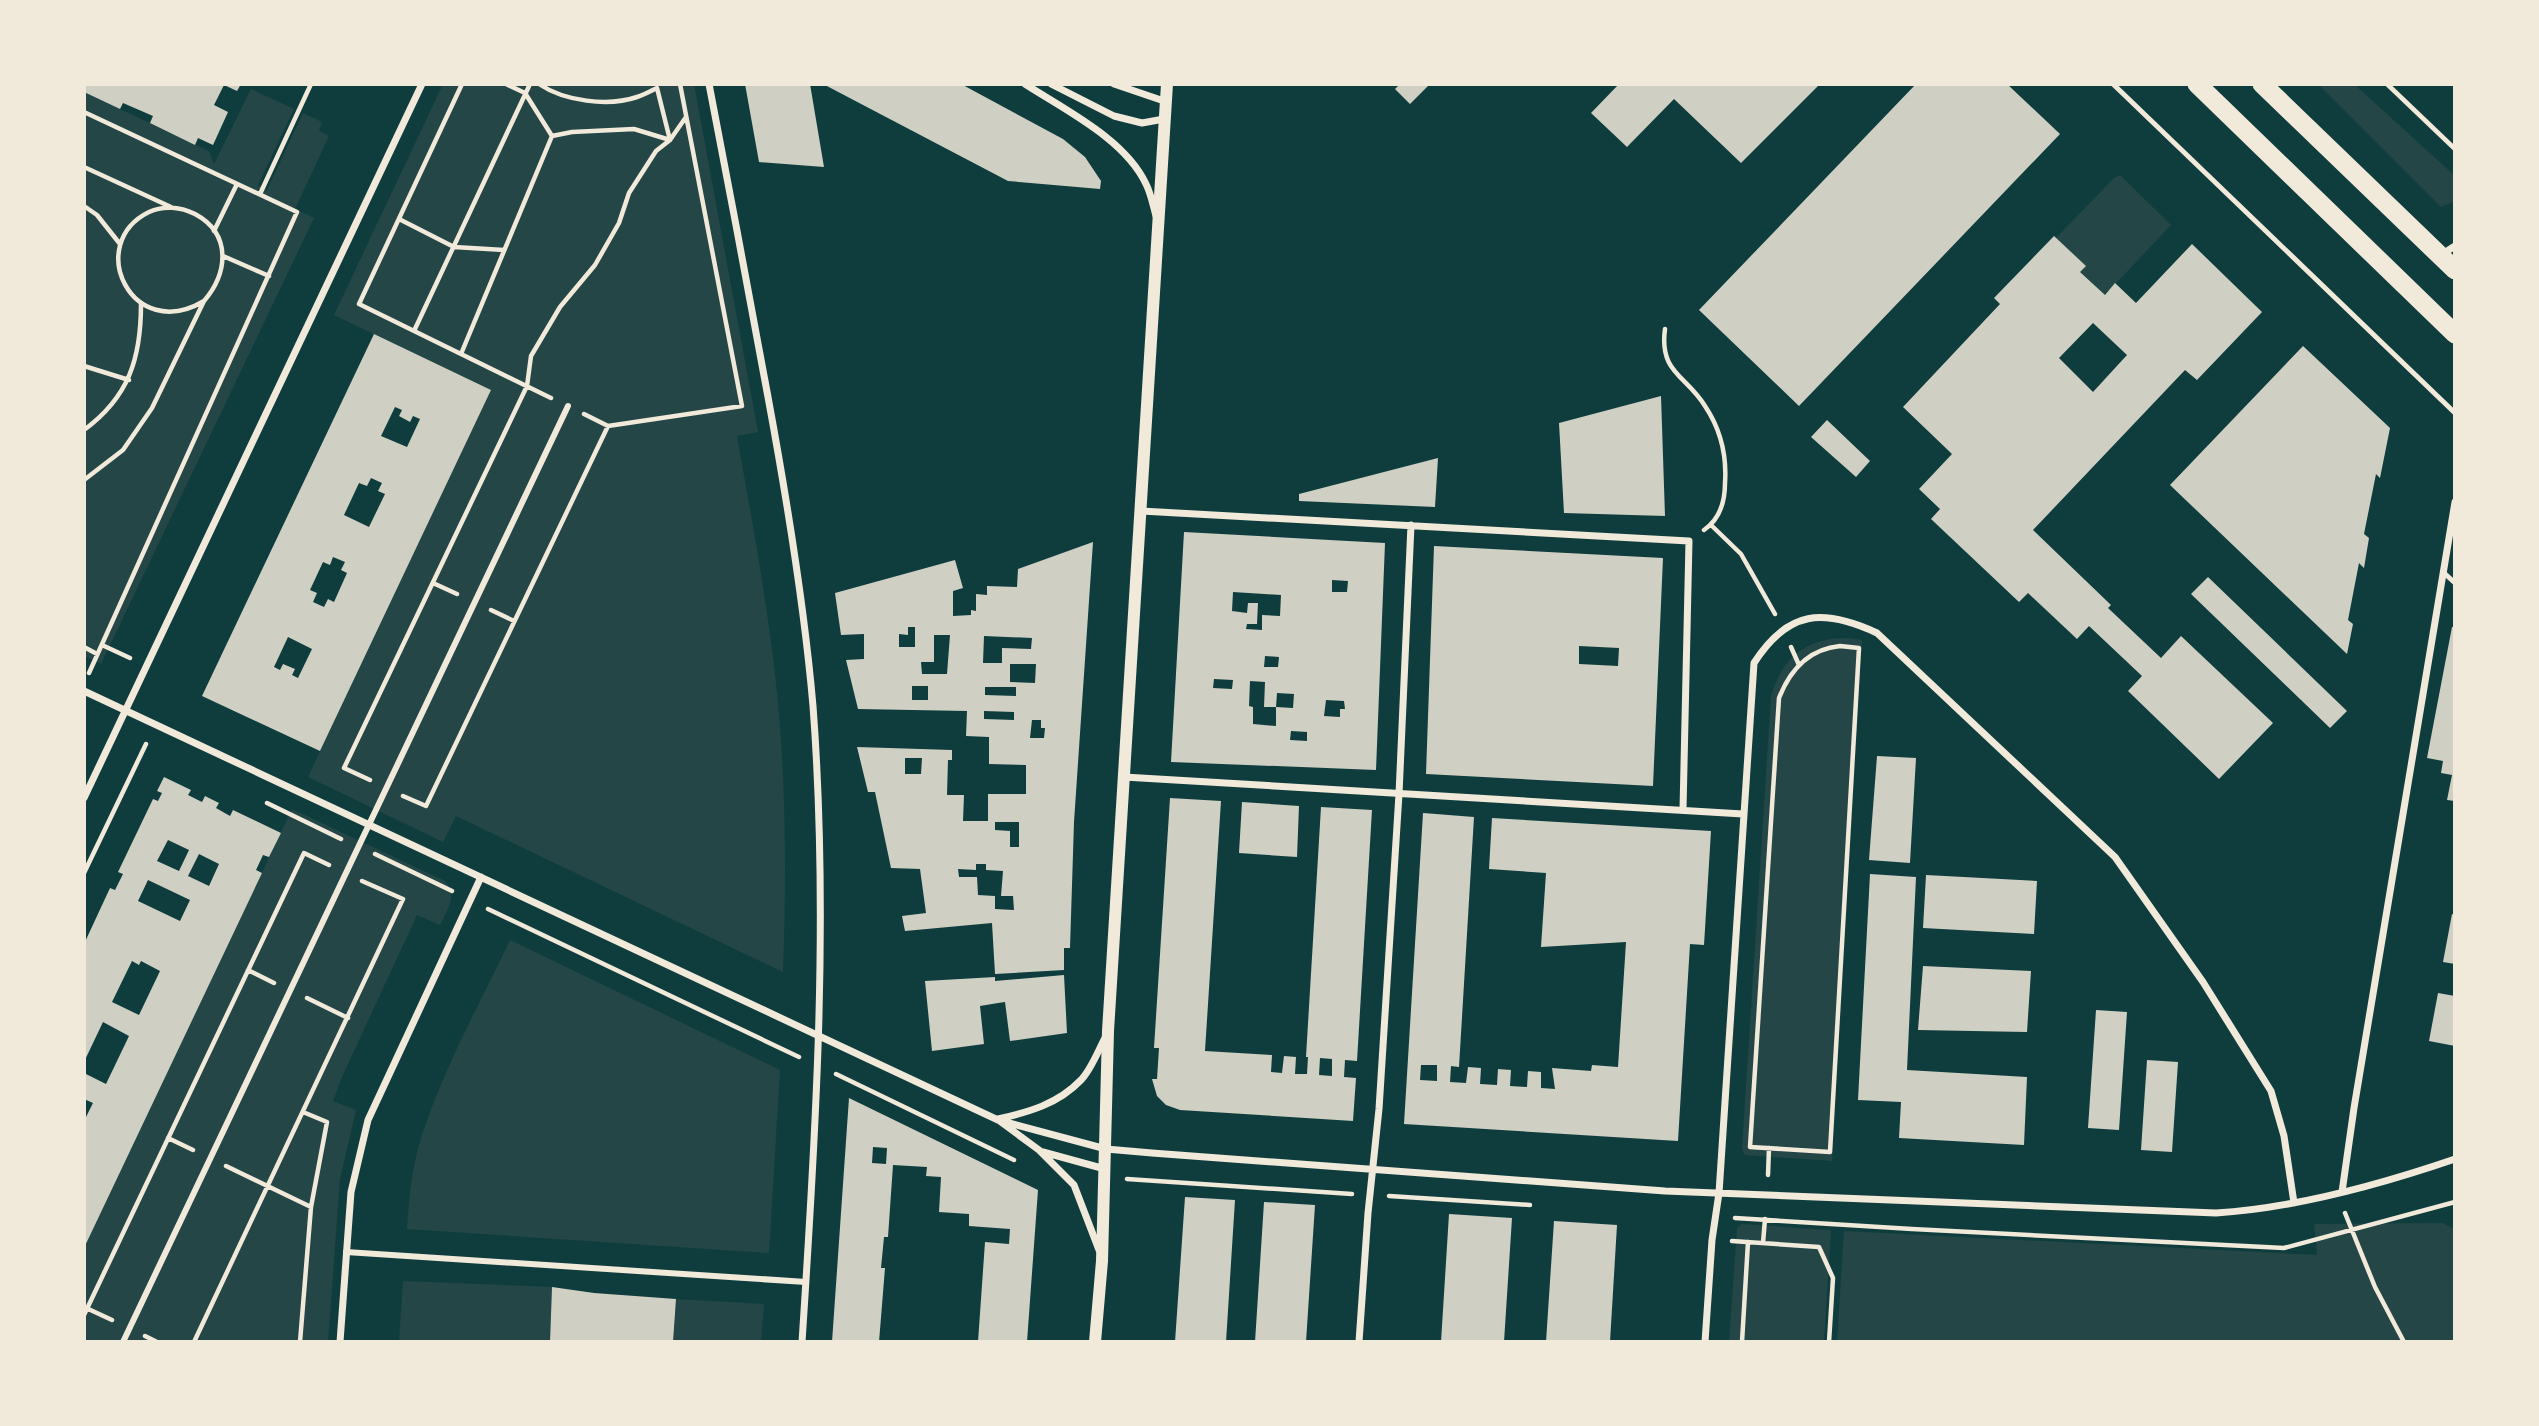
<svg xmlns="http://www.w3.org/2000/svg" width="2539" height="1426" font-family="Barlow,sans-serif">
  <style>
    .green { fill: #244646 }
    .building { fill: #cfcfc3; fill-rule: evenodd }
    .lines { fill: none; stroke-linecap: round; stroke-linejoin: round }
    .path { stroke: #f1e9da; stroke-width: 4.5 }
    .service { stroke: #f1e9da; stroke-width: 5 }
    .pedestrian { stroke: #f1e9da; stroke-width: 6 }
    .minor { stroke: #f1e9da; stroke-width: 7 }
    .tertiary { stroke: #f1e9da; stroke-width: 12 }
    .trunk { stroke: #f1e9da; stroke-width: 19 }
  </style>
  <rect width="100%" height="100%" fill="#0f3d3e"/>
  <path class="green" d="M 443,84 L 694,84 L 758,432 L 737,436 C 749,504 762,573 771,642 C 786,751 787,862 783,972 L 456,816 L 443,842 L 308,777 L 491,390 L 334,315 Z
    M 2318,84 L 2354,84 L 2455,176 L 2455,201 L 2441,207 Z
    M 251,89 L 294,109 L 258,185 L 267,190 L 303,113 L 322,122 L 319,131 L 329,136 L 295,209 L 314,218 L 101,664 L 84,656 L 84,92 L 209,151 L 214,164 Z
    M 2120,175 L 2171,225 L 2105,295 L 2080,272 L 2085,267 L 2056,238 L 2114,178 Z
    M 1849,638 L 1862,640 L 1832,1161 L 1745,1155 L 1742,1149 L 1771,696 C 1783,656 1808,637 1849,638 Z
    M 292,809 L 445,881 C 458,896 447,910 440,925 L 417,915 L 342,1077 L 333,1101 L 356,1110 L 340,1179 L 328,1342 L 84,1342 L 84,1248 Z
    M 510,940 L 780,1070 L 769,1253 L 407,1229 C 409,1198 412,1165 422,1135 C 444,1067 480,1004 510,940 Z
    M 2442,1223 L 2455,1229 L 2455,1342 L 1837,1342 L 1844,1231 L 2317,1255 L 2314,1224 Z
    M 1742,1224 L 1831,1230 L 1824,1342 L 1729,1342 L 1737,1228 Z
    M 403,1281 L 552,1287 L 550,1342 L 399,1342 Z
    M 676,1299 L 764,1304 L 761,1342 L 673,1342 Z"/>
  <path class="building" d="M 84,84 L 241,84 L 237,91 L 224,85 L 214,105 L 228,112 L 213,145 L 198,138 L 195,145 L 150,123 L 153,116 L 123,103 L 120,109 L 84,92 Z
    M 745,84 L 810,84 L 824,167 L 759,162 Z
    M 823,84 L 961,84 L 1063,139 L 1085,157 L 1101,181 L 1100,189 L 1008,181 Z
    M 1400,84 L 1430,84 L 1410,104 L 1395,89 Z
    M 1619,84 L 1820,84 L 1741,163 L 1674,99 L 1627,147 L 1591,113 Z
    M 1916,84 L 2007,84 L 2060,134 L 1799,406 L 1699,310 Z
    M 2054,236 L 2086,266 L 2080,272 L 2105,295 L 2115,283 L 2136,303 L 2192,244 L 2262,312 L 2197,380 L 2185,370 L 2033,530 L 2111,605 L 2108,608 L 2161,658 L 2181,636 L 2273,723 L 2219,779 L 2128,691 L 2142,676 L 2089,626 L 2077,639 L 2028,593 L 2019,602 L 1931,519 L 1940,509 L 1919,489 L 1952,454 L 1903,407 L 2000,304 L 1994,298 ZM 2093,323 L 2127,355 L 2093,392 L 2059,358 Z
    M 374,334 L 491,390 L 320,751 L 202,696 ZM 395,407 L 402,410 L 399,416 L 410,422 L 413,416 L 420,419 L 407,447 L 381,436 ZM 371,478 L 382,483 L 378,491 L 385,494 L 369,527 L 344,515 L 359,483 L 367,486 ZM 333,557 L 345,562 L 341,570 L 347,573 L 334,602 L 328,599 L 324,607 L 313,602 L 317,593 L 310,590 L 323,562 L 330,565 ZM 288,637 L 312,649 L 298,678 L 292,675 L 295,669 L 283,664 L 280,670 L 274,667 Z
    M 2303,346 L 2390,428 L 2380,478 L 2376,474 L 2364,534 L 2369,538 L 2364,568 L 2359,563 L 2348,620 L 2353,624 L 2347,654 L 2170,485 Z
    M 1661,396 L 1665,516 L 1564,513 L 1559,423 Z
    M 1827,420 L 1870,461 L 1856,477 L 1811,437 Z
    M 1438,458 L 1435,507 L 1299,501 L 1299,494 Z
    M 1184,532 L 1385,543 L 1376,770 L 1171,762 ZM 1332,580 L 1348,581 L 1347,592 L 1332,592 ZM 1233,592 L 1281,595 L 1280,616 L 1262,615 L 1262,630 L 1246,629 L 1247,624 L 1257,624 L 1258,603 L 1248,603 L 1247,613 L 1232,611 ZM 1265,656 L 1279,657 L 1278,667 L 1264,667 ZM 1214,679 L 1233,680 L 1232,689 L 1213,688 ZM 1250,681 L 1265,682 L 1264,707 L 1276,707 L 1277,693 L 1294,694 L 1293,708 L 1276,707 L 1276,726 L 1253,724 L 1253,707 L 1249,706 ZM 1326,700 L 1344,701 L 1345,709 L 1340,709 L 1340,717 L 1324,716 ZM 1291,731 L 1307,732 L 1307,741 L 1290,740 Z
    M 1093,542 L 1074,822 L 1070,948 L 1064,948 L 1064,970 L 995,974 L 992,923 L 905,931 L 902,916 L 926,913 L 920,869 L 891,868 L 875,792 L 868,792 L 857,747 L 952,750 L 952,760 L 948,760 L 947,795 L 964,795 L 963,821 L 988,821 L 988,794 L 1026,794 L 1026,765 L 989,764 L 989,737 L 966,736 L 967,711 L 858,709 L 846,660 L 864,659 L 864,634 L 841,635 L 835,593 L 955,560 L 963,588 L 953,591 L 953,616 L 971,615 L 971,610 L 976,611 L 976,594 L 987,595 L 987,586 L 1017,587 L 1018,569 ZM 908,627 L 915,627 L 915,647 L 899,647 L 899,634 L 908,635 ZM 934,635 L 950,635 L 947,674 L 922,674 L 921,662 L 934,662 ZM 984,636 L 1032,638 L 1031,649 L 1002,648 L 1002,663 L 983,663 ZM 1010,664 L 1036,664 L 1035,683 L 1010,682 ZM 912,686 L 928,686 L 928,700 L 912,700 ZM 985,687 L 1016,687 L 1016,696 L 985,695 ZM 984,711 L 1014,712 L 1014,720 L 984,719 ZM 1032,720 L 1041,720 L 1041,728 L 1045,728 L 1044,738 L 1030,738 ZM 905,758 L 922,758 L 921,774 L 905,774 ZM 995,822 L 1019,822 L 1019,847 L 1010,847 L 1010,831 L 995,830 ZM 976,864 L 986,864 L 986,870 L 1003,871 L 1001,896 L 1013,896 L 1014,910 L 995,909 L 995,896 L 978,895 L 977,877 L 959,877 L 958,869 L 976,870 Z
    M 1434,546 L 1663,558 L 1653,786 L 1426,774 ZM 1579,646 L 1619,648 L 1618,666 L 1579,664 Z
    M 2208,577 L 2347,711 L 2330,728 L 2191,594 Z
    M 2452,627 L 2455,627 L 2455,801 L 2447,800 L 2452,775 L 2441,773 L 2443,761 L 2427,758 Z
    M 1877,756 L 1916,758 L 1910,863 L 1869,860 Z
    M 164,777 L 191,790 L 188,795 L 202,802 L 205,796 L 219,803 L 216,808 L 230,816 L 233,810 L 281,833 L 269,857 L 263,855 L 256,870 L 262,873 L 84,1248 L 84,1121 L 93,1103 L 84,1099 L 84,1073 L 106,1084 L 129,1036 L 103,1022 L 84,1062 L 84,944 L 110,888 L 115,890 L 123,874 L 118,872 L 153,799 L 158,801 L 162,793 L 157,791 ZM 168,840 L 189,850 L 179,871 L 157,861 ZM 199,854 L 219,864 L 209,886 L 188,876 ZM 148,880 L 190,900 L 180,921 L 138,901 ZM 132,961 L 139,965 L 141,961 L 160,971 L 139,1015 L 112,1002 Z
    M 1170,798 L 1221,801 L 1205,1051 L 1272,1055 L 1271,1072 L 1282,1073 L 1284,1056 L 1296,1057 L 1295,1074 L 1307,1074 L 1308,1057 L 1306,1057 L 1321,807 L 1372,810 L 1357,1061 L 1345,1060 L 1344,1077 L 1356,1078 L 1353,1121 L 1180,1110 L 1166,1105 L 1157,1096 L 1152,1079 L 1157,1079 L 1159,1048 L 1154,1048 ZM 1320,1058 L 1332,1059 L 1332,1076 L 1319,1075 Z
    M 1242,802 L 1299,806 L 1297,857 L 1239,853 Z
    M 1423,813 L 1474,817 L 1459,1067 L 1451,1066 L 1450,1082 L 1466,1083 L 1468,1067 L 1481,1068 L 1480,1084 L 1497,1085 L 1498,1069 L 1511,1070 L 1510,1086 L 1527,1087 L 1528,1071 L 1541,1072 L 1541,1088 L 1555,1089 L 1552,1068 L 1591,1071 L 1592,1065 L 1618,1067 L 1626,942 L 1541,947 L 1546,873 L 1489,869 L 1492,818 L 1711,831 L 1704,945 L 1690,944 L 1678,1141 L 1404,1124 ZM 1421,1065 L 1437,1065 L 1437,1081 L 1420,1080 Z
    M 1870,874 L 1916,877 L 1907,1070 L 2027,1077 L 2024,1145 L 1899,1138 L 1901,1102 L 1858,1100 Z
    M 1926,875 L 2037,881 L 2034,934 L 1923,928 Z
    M 2452,914 L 2455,915 L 2455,964 L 2443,962 Z
    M 1923,966 L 2031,971 L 2027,1032 L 1918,1030 Z
    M 1064,975 L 1067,1033 L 1010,1041 L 1005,1002 L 998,1003 L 980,1006 L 984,1044 L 932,1051 L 925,981 L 995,977 L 995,981 Z
    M 2438,993 L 2455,996 L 2455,1046 L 2429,1041 Z
    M 2096,1010 L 2127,1012 L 2119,1130 L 2088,1128 Z
    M 2147,1060 L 2178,1062 L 2172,1152 L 2141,1150 Z
    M 849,1098 L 1038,1190 L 1027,1342 L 978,1342 L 985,1242 L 1009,1244 L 1010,1229 L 969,1226 L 969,1214 L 939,1212 L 941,1177 L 926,1176 L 927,1167 L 893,1165 L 888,1237 L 884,1237 L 881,1268 L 885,1268 L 879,1342 L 832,1342 ZM 873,1147 L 887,1148 L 886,1164 L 872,1163 Z
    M 1185,1197 L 1235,1200 L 1226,1342 L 1175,1342 Z
    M 1264,1202 L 1315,1205 L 1306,1342 L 1255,1342 Z
    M 1449,1214 L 1512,1218 L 1504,1342 L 1441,1342 Z
    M 1554,1221 L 1617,1225 L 1610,1342 L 1546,1342 Z
    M 552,1287 L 594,1293 L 676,1299 L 673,1342 L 550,1342 Z"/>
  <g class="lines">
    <path class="path" d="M 462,84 L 359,304 L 551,398
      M 506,84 L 525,93 L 552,136
      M 2387,84 L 2455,149
      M 84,112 L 297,212 L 89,673
      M 84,167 L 171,207
      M 260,194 L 311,84
      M 84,206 L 97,215 L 120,244
      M 399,219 L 454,247 L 504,250
      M 214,231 L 237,184
      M 223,256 L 269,276
      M 1665,329 C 1659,373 1686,375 1705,406 C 1721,430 1727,454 1725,483 C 1725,501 1720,519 1704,530
      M 414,331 L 530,84
      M 461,354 L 552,136 L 572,132 L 634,129 L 670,140 L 657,88 C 651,91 644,95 637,97 C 608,107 564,101 539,84
      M 84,366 L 129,380
      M 584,414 L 608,426 L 742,406 L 680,84
      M 84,430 C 129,397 141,358 141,304
      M 84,480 L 123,450 L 152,408 L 204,301 C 228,273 232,234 195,214 C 181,207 164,205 149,212 C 84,244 132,344 204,301
      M 1711,525 L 1741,554 L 1775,614
      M 433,583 L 457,594
      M 491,610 L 514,621
      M 102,645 L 130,658
      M 1840,646 L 1859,648 L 1830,1152 L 1750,1147 L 1779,698 C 1790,670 1809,649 1840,646 Z
      M 84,647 L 97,654
      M 1791,647 L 1799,665
      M 370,780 L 344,768 L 527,386 L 531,356 L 560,307 L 595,265 L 619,223 L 629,193 L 656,151 L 670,140 L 686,117
      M 403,796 L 426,806 L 608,426
      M 267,803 L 341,839
      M 375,854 L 452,891
      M 84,873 L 146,744
      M 488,909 L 799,1057
      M 248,970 L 274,983
      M 307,998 L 348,1018
      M 836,1074 L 1014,1160
      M 168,1138 L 193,1150
      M 226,1166 L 311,1207
      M 1768,1175 L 1769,1148
      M 1127,1179 L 1352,1194
      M 1389,1196 L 1530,1205
      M 2345,1213 L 2375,1287 L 2404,1342
      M 1735,1218 L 1912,1229 L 2284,1248 L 2455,1202
      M 1732,1241 L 1819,1247 L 1833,1278 L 1829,1342
      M 1763,1243 L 1765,1219
      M 84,1307 L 112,1320
      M 84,1315 L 304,853 L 329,865
      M 145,1336 L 157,1342
      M 194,1342 L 403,899 L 362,881
      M 300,1342 L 311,1207 L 327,1122 L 303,1112
      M 1742,1342 L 1748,1242"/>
    <path class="service" d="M 2113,84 L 2455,413
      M 2443,572 L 2455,583"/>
    <path class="pedestrian" d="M 346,1252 L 806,1282
      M 123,1342 L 568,406"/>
    <path class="minor" d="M 709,84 C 729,188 749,293 768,397 C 787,500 804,602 813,706 C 829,918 816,1130 802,1342
      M 1025,84 C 1065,110 1125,139 1146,184 C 1151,194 1153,205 1156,216
      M 1051,84 L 1114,116 L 1142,123 L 1164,119 L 1165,115
      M 1114,84 L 1164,101 L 1165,103
      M 2441,255 L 2455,246
      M 1141,511 L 1689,541 L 1683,810
      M 84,691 L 998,1120 L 1106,1149 L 1152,1153 L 1665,1191 L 2216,1213 C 2296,1208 2379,1185 2455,1159
      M 1124,777 L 1743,814
      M 84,798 L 422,84
      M 998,1119 C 1029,1112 1058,1104 1081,1080 C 1091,1070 1098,1051 1105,1038
      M 1001,1122 L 1039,1150 L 1074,1185 L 1099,1250
      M 1043,1152 L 1105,1169
      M 2342,1192 L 2354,1108 L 2455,502
      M 340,1342 L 351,1192 L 368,1120 L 481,877
      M 1359,1342 L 1368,1213 L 1379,1109 L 1399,794 L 1411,525
      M 1705,1342 L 1712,1240 L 1719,1193 L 1754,663 C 1788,610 1823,608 1877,633 L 2115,857 L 2203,982 L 2271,1091 L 2284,1136 L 2294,1203"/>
    <path class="tertiary" d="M 1095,1342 L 1102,1261 L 1108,1031 L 1167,84"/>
    <path class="trunk" d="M 2197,84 L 2455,334
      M 2262,84 L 2455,270"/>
  </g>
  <rect width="2539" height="1426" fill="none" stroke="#f1e9da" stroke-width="172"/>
</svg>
